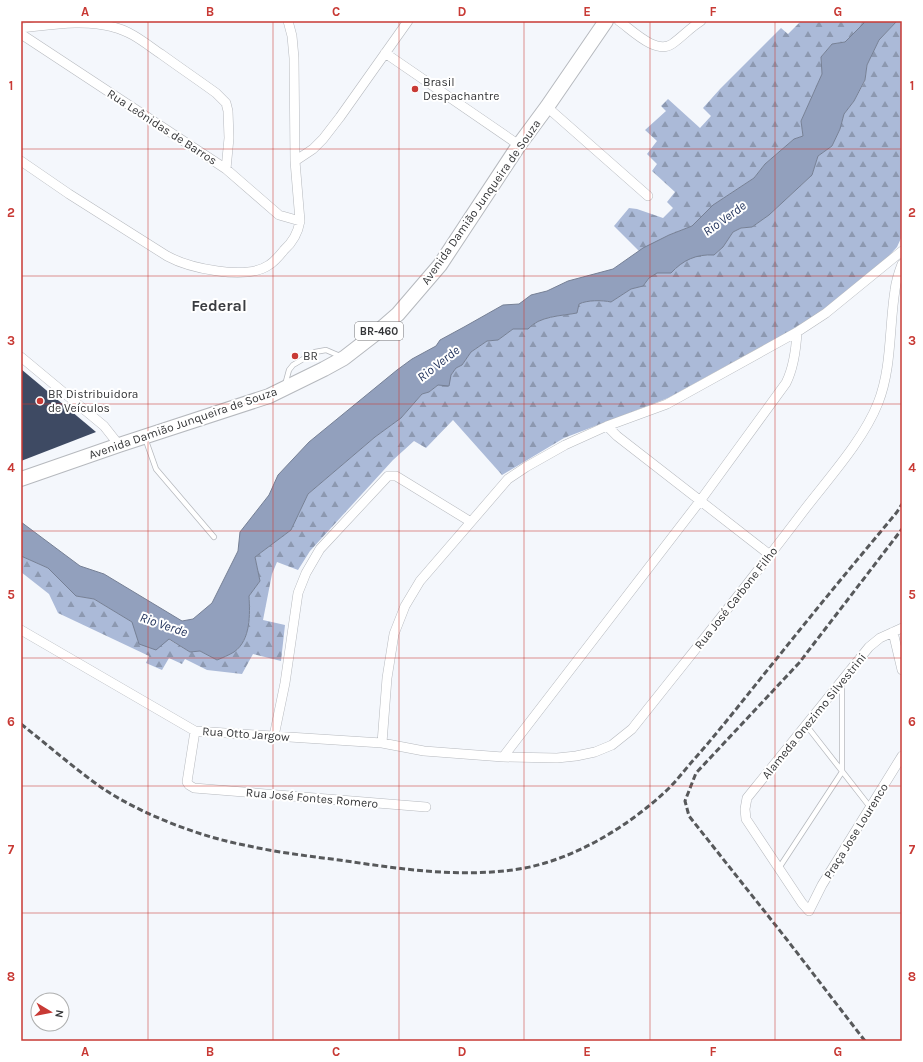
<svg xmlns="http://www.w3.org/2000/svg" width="923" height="1062" font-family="Karla,sans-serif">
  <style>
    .forest { fill: url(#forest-firs) }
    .water { fill: #92a0bd; stroke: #768095 }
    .building { fill: #3e4a63 }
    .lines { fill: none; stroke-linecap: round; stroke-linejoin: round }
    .lane-casing { stroke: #b6b9be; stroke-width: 6 }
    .street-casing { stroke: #b6b9be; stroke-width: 10 }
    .primary-casing { stroke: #b6b9be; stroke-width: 16 }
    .lane { stroke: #fff; stroke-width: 4.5 }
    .street { stroke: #fff; stroke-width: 9 }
    .primary { stroke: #fff; stroke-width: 14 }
    .rail { stroke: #57595b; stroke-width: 3; stroke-dasharray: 6 3; stroke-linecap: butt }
    .grid { fill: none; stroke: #c83a35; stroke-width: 1; stroke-opacity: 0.55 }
    .poi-dot { fill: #c83a35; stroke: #fff; stroke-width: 1.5 }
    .labels { text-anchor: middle; stroke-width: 4; stroke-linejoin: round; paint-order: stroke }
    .shield { fill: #fff; stroke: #727274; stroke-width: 1 }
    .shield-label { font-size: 11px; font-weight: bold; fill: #353638 }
    .poi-label { font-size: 12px; fill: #353638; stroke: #fff; text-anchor: start }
    .street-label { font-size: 12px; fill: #353638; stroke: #fff }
    .water-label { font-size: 13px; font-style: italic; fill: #21325b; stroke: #fff }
    .district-label { font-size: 16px; font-weight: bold; fill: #3b3d41; stroke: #fff }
    .neatline { fill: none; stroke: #c83a35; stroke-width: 1.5 }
    .grid-label { font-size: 13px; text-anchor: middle; font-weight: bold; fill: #c83a35 }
  </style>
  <defs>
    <pattern id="forest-firs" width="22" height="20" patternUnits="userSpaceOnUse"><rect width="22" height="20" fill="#abbad8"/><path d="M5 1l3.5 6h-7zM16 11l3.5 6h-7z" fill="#8c98b0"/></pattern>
  </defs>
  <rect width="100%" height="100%" fill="#f4f7fc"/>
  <path class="forest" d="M 801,21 L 864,21 L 864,23 L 845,42 L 832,44 L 821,57 L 822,74 L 801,121 L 803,136 L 794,139 L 765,164 L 754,178 L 713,205 L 692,226 L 669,235 L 639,251 L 614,226 L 629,208 L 637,209 L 663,218 L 673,208 L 667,202 L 675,192 L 652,171 L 657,164 L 647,154 L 657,141 L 645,130 L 666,111 L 661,106 L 668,99 L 700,128 L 711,116 L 703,108 L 720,89 L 781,28 L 788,34 Z
    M 897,21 L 902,21 L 902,236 L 897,247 L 886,259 L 822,312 L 804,323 L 668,398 L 564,438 L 502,475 L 453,420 L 426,448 L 414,441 L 393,460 L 310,551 L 298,570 L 277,562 L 272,574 L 263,620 L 285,625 L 281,661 L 253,654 L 242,674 L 207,670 L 185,659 L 182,664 L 169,658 L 162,670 L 146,663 L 149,656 L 58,613 L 49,594 L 21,572 L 21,556 L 48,568 L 76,596 L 94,599 L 132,622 L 168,639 L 190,652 L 200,651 L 217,660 C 222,658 229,655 234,652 C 251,640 250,614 249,596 L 260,581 L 255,557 L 291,530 L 308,494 L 375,437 L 401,418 L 422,394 L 429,392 L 438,385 L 444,385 L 456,368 L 462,365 L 471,352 L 487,341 L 498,340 L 513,329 L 528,329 C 539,316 561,316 577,313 L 579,304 C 587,300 602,300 611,302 L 631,289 L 643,286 L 649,278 L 657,273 L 671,273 C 683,259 696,254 714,255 L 723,247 L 733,232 L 741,228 L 752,227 L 769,215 L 812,175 L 818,156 L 832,146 L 840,129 L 844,114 L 854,101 L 865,81 L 867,65 L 879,40 Z"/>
  <path class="water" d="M 864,21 L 897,21 L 879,40 L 867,65 L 865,80 L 854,101 L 844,114 L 840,129 L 832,146 L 818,156 L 812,175 L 769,215 L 752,227 L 741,228 L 733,232 L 723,247 L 714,255 C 696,254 683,260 671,273 L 657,273 L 649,278 L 643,286 L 631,289 L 611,302 C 602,300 587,300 579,304 L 577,313 C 561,316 539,316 528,329 L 513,329 L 498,340 L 487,341 L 471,352 L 462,365 L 456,368 L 451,375 L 449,386 L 438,385 L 429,392 L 422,394 L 401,418 L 375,437 L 308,494 L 291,530 L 255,557 L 260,581 L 249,596 C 250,614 251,640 234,652 C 229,655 222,658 217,660 L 200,651 L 190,652 L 169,639 L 156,650 L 139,644 L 132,622 L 94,599 L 76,596 L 48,568 L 21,556 L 21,522 L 80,566 L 104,574 L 182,621 L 193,619 L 212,603 L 238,551 L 240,532 L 269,495 L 278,475 L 309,442 L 397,370 L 412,359 L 436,346 L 440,340 L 464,327 L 503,305 L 519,304 L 531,295 L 547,291 L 568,281 L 613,269 L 643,248 L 669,235 L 692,226 L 713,205 L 754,178 L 765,164 L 794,139 L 803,136 L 801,121 L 822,74 L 821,57 L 832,44 L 845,42 L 864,23 Z"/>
  <path class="building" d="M 21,369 L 96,432 L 21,461 Z"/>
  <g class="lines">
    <g class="lane-casing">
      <path id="lane" d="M 285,385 L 289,370 L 293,365 L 315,352 L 326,350 L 340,356
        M 145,438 L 156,469 L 214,537
        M 806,725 L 870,807
        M 779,868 L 842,772 L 842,682"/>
    </g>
    <g class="street-casing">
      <path id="street" d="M 619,21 C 632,30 656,55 672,44 C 682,37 691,27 701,21
        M 21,28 C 51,25 84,19 113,27 C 131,31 146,44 161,54 C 179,67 198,80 216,93 L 226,103 L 228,111 L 229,138 L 226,169
        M 21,34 L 226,169 L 279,215 L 300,221
        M 385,53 L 519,145
        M 547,107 L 648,196
        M 21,161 L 69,194 L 167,256 C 189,268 246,281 269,265 C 274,262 280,255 284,250 C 293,242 298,233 300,221 L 295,161 L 294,58 L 292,36 L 288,21
        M 295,161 L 313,149 L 323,139 L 340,117 L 408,21
        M 21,357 L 104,426 L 119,445
        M 607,426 L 617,436 L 770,555
        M 902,628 L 880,638 L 869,647 L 747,798 L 745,809 L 746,819 L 802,903 L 809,911 L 822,885 L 902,756
        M 21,630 L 195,731 L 382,743 L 424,751 L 503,757 L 557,758 L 576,756 L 595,752 L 612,745 L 632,729 C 689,657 747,586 802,513 C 827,480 863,441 878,403 C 892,368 889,327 895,290 C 896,281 899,272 902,264
        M 893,632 L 902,670
        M 195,731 L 187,782 L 189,785 L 194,788 L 426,807
        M 274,736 L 285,683 L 298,593 L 306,573 L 320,549 L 388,476 L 396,476 L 471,522
        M 382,743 L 387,678 L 394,634 L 405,606 L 420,581 L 508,479 L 526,467 L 565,445 L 607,426 L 667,404 L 797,332 L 826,313 L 902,251
        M 503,757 L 700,501 L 786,383 C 794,367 796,350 797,332"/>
    </g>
    <g class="primary-casing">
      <path id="primary" d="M 21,479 L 119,445 L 269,396 L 324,369 L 344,358 L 375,334 L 398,314 L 440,265 L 519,145 L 547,107 L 606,21"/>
    </g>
    <use href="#lane" class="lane"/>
    <use href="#street" class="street"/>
    <use href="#primary" class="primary"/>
    <path class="rail" d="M 21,724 C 49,746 76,770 105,790 C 144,815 198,836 244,845 C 275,852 307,856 339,860 C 401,869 463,879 525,868 C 576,858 627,827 665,792 C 676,782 686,768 697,756 C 725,724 751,690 778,657 C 817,608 857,560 897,512 L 902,504
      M 865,1041 L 788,941 L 689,816 L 685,801 L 696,773 L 799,663 L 902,529"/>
  </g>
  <path class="grid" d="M 148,21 L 148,1041M 273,21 L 273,1041M 399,21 L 399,1041M 524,21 L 524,1041M 650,21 L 650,1041M 775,21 L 775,1041M 21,149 L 902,149M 21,276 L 902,276M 21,404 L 902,404M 21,531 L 902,531M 21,658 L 902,658M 21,786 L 902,786M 21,913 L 902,913"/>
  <g class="poi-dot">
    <circle cx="415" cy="89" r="4"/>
    <circle cx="295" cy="356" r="4"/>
    <circle cx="40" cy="401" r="4"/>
  </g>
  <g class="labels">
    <rect class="shield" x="355" y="322" width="48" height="18" rx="3"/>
    <g class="shield-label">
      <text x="379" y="335">BR-460</text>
    </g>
    <g class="poi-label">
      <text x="423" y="86">Brasil<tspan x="423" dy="14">Despachantre</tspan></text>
      <text x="303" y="360">BR</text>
      <text x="48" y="398">BR Distribuidora<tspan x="48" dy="14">de Veículos</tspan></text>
    </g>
    <g class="street-label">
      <text transform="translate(162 127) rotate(33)" y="4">Rua Leônidas de Barros</text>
      <text transform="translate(481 202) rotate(-55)" y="4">Avenida Damião Junqueira de Souza</text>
      <text transform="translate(183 423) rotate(-19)" y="4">Avenida Damião Junqueira de Souza</text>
      <text transform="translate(736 598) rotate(-52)" y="4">Rua José Carbone Filho</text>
      <text transform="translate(814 716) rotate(-51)" y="4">Alameda Onezimo Silvestrini</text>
      <text transform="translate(246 734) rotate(4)" y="4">Rua Otto Jargow</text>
      <text transform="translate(312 798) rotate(5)" y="4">Rua José Fontes Romero</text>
      <text transform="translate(856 831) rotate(-58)" y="4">Praça Jose Lourenco</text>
    </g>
    <g class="water-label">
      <text transform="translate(724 218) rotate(-36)" y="5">Rio Verde</text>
      <text transform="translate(438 363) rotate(-38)" y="5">Rio Verde</text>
      <text transform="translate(164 624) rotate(19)" y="5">Rio Verde</text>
    </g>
    <g class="district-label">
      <text x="219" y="311">Federal</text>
    </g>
  </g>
  <rect width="923" height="1062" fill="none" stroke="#ffffff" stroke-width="44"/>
  <g transform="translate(50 1012) rotate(100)"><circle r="19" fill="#ffffff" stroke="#aeafaf"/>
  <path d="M0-3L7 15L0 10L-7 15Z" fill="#c83a35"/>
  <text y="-6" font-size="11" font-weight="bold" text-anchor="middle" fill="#353638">N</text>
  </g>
  <rect x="22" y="22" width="879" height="1018" class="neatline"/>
  <g class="grid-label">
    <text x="85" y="16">A</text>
    <text x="210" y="16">B</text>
    <text x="336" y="16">C</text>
    <text x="462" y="16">D</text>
    <text x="587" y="16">E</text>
    <text x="713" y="16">F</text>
    <text x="838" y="16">G</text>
    <text x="11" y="90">1</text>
    <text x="912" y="90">1</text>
    <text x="11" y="217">2</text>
    <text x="912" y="217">2</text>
    <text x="11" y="345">3</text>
    <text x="912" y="345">3</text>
    <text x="11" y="472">4</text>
    <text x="912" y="472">4</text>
    <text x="11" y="599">5</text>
    <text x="912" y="599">5</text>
    <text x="11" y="726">6</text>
    <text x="912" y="726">6</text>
    <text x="11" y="854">7</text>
    <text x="912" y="854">7</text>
    <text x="11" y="981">8</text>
    <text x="912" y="981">8</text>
    <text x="85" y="1056">A</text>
    <text x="210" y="1056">B</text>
    <text x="336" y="1056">C</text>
    <text x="462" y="1056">D</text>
    <text x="587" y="1056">E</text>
    <text x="713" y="1056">F</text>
    <text x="838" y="1056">G</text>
  </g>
</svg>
